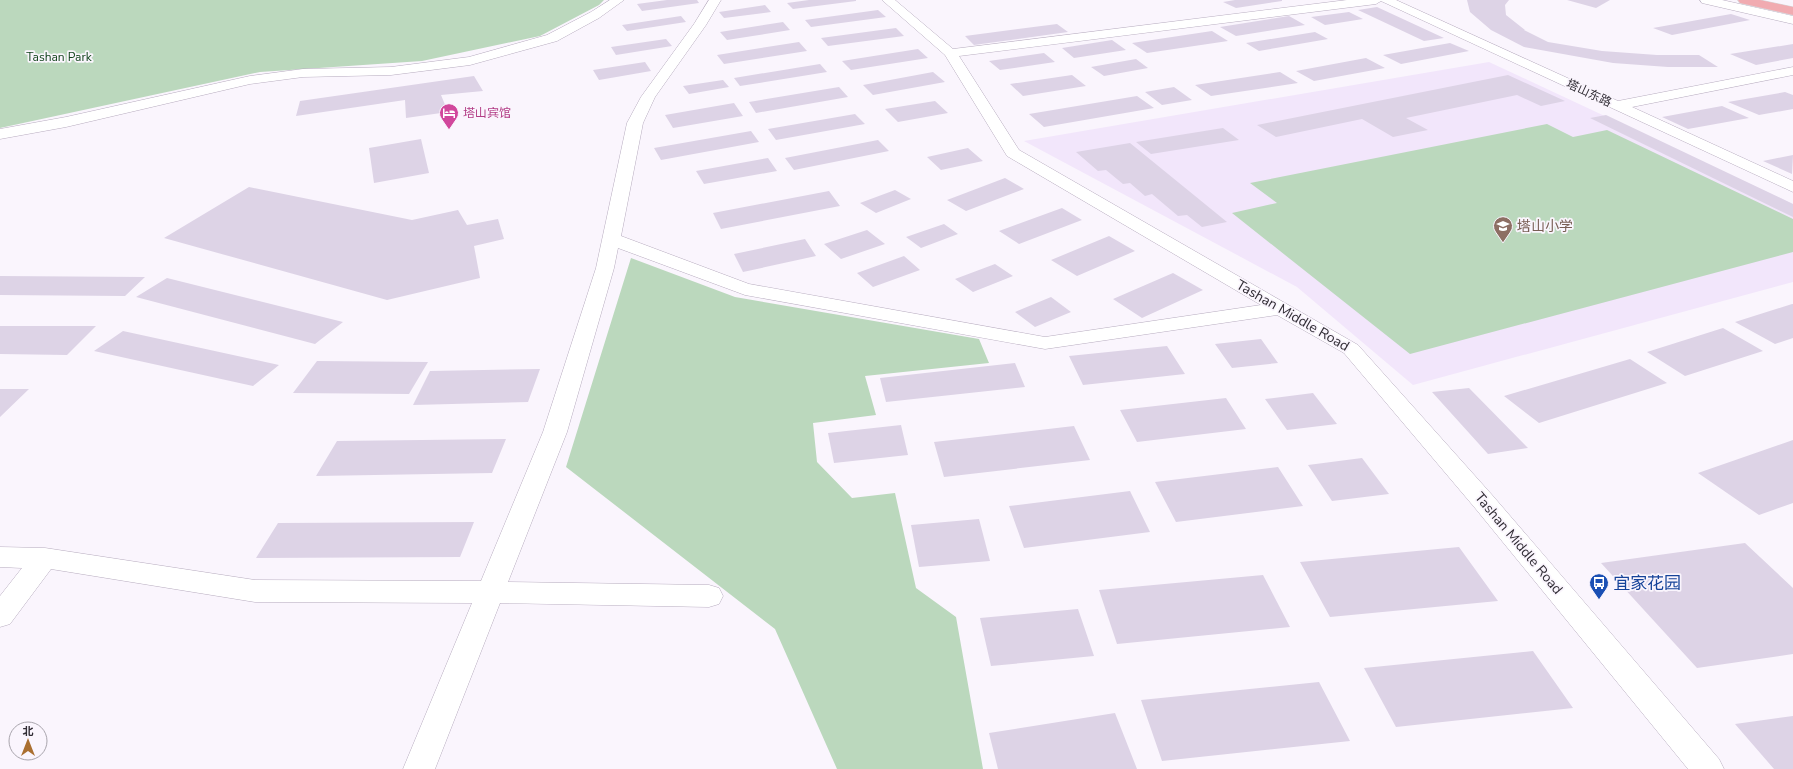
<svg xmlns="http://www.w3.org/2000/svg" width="1793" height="769" font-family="'Nunito Sans','Noto Sans SC',sans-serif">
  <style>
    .built { fill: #f2e6fb }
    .green { fill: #bbd8bd }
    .building { fill: #ddd3e6 }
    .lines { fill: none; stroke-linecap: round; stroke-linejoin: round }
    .minor-casing { stroke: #b7acbf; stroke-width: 1 }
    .major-casing { stroke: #d6d5d6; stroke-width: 1 }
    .minor { fill: #fff; fill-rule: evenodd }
    .major { fill: #f1abb1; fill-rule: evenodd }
    .labels { text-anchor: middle; stroke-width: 3.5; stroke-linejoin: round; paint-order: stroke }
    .far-park-label { font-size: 12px; fill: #11431b; stroke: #faf5fd }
    .far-street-label { font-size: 12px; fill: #302c34; stroke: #faf5fd }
    .far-hotel-label { font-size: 12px; fill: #b23c85; stroke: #faf5fd; text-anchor: start }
    .education-label { font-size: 14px; fill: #785e54; stroke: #faf5fd; text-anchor: start }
    .street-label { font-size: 14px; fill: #302c34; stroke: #faf5fd }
    .near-transit-label { font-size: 17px; fill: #164399; stroke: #faf5fd; text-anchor: start }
  </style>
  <rect width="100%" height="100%" fill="#faf5fd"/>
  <path class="built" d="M 1489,62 L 1793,204 L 1793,282 L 1413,385 L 1297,287 L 1024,141 Z"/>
  <path class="green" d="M 0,0 L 604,0 L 599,5 L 540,36 L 422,61 L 260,72 L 0,128 Z
    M 1547,124 L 1573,137 L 1607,130 L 1793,219 L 1793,252 L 1410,354 L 1232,213 L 1277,203 L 1250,183 Z
    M 631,258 L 735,297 L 979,339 L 989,363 L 865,376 L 876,415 L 813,423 L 817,462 L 852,498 L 895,493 L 916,588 L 956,617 L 983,769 L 837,769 L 775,629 L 566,467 Z"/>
  <path class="building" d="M 667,0 L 697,0 L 699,3 L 642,11 L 637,4 Z
    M 809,0 L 856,0 L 856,1 L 793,9 L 787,3 Z
    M 1235,0 L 1282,0 L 1282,1 L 1236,8 L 1223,2 Z
    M 1467,0 L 1509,0 L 1505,5 L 1506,15 L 1525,30 L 1524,30 L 1548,42 L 1602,51 L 1657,55 L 1699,55 L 1718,67 L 1668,67 L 1613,63 L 1524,47 L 1491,30 L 1470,12 Z
    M 1567,0 L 1610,0 L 1596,8 Z
    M 765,5 L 771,12 L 724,18 L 719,12 Z
    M 1377,7 L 1444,38 L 1424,41 L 1358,10 Z
    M 878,10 L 886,17 L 811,27 L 805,20 Z
    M 1349,12 L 1363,19 L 1325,25 L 1311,17 Z
    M 1731,14 L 1750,20 L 1672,35 L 1653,28 Z
    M 681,16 L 686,22 L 627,31 L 622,25 Z
    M 1289,16 L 1305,25 L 1236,36 L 1220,27 Z
    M 783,22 L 790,30 L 727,40 L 720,32 Z
    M 1057,24 L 1068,32 L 974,45 L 965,36 Z
    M 896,28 L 904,36 L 828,46 L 821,38 Z
    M 1212,31 L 1228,41 L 1147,53 L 1132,43 Z
    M 1315,32 L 1328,39 L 1259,51 L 1246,43 Z
    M 666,39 L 672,46 L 616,55 L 611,47 Z
    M 1112,40 L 1126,50 L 1074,58 L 1062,48 Z
    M 799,42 L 807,51 L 724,64 L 717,55 Z
    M 1450,43 L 1469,51 L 1401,64 L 1383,55 Z
    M 1793,44 L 1793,58 L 1756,65 L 1730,54 Z
    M 918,49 L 928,58 L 851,70 L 842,61 Z
    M 1044,53 L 1055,62 L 1000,70 L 989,61 Z
    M 1366,58 L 1385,68 L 1314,81 L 1296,71 Z
    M 1136,59 L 1148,68 L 1104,76 L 1091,67 Z
    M 645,62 L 651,71 L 599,80 L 593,70 Z
    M 820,64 L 827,72 L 740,86 L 734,78 Z
    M 933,72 L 945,82 L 873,95 L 863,85 Z
    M 1280,72 L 1298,83 L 1211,96 L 1195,85 Z
    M 1072,75 L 1086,86 L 1023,96 L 1010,84 Z
    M 1508,75 L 1565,101 L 1541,106 L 1517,95 L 1406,118 L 1428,130 L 1393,137 L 1362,119 L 1276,137 L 1257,125 Z
    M 474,76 L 483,91 L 441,95 L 448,112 L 406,118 L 405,100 L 296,116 L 300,101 Z
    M 723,80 L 729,87 L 689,94 L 683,86 Z
    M 839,87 L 848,97 L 756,113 L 749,102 Z
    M 1174,87 L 1192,100 L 1162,105 L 1145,92 Z
    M 1785,92 L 1793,95 L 1793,109 L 1759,115 L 1728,102 Z
    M 1137,96 L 1154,108 L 1044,127 L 1029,114 Z
    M 935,101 L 948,113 L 898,122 L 885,109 Z
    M 734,103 L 743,116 L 673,128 L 665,115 Z
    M 1722,106 L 1749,118 L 1688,129 L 1662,117 Z
    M 855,114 L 865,124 L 776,140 L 768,129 Z
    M 1606,115 L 1793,204 L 1793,217 L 1590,118 Z
    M 1223,128 L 1239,140 L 1151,154 L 1136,142 Z
    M 751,131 L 759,142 L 661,160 L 654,148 Z
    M 421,139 L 429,173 L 374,183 L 369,148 Z
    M 878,140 L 889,151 L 794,170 L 785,158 Z
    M 1130,143 L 1227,222 L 1202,227 L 1187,215 L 1178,216 L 1152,194 L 1145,196 L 1130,183 L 1123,184 L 1106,170 L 1098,171 L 1076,152 Z
    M 968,148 L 983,161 L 941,170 L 927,157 Z
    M 1793,155 L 1792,174 L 1763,161 Z
    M 768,158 L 777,171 L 704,184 L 696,171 Z
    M 1005,178 L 1024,189 L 966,211 L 947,200 Z
    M 249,187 L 412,220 L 458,210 L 467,225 L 498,219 L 504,239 L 474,246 L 480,278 L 387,300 L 164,238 Z
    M 895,190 L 911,199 L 876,213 L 860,203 Z
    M 829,191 L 840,206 L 721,229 L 713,213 Z
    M 1062,208 L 1082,220 L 1019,244 L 999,231 Z
    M 944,224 L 958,234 L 921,248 L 906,237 Z
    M 867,230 L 885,244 L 841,259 L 824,244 Z
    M 1109,236 L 1135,251 L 1077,276 L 1051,260 Z
    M 805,239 L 816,256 L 743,272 L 734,254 Z
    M 904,256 L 920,270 L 873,287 L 857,273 Z
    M 995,264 L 1013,276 L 973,292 L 955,279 Z
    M 1173,273 L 1203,290 L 1142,318 L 1113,299 Z
    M 0,276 L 145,277 L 125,296 L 0,295 Z
    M 167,278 L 343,322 L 315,344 L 136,297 Z
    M 1051,297 L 1071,312 L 1035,327 L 1015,312 Z
    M 1792,304 L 1793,304 L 1793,338 L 1775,344 L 1735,322 Z
    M 0,326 L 96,326 L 67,355 L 0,354 Z
    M 1723,328 L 1763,351 L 1685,376 L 1647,352 Z
    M 123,331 L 279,365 L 253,386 L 94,351 Z
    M 1261,339 L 1278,363 L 1232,368 L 1215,344 Z
    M 1167,346 L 1185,374 L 1083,385 L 1069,356 Z
    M 1630,359 L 1667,383 L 1539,423 L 1504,396 Z
    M 317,361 L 428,362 L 409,394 L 293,393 Z
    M 1015,363 L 1025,387 L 886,402 L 880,378 Z
    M 540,369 L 528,402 L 413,405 L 430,371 Z
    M 1469,388 L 1528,448 L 1488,454 L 1432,392 Z
    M 0,389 L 29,389 L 0,417 Z
    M 1313,393 L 1337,424 L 1287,430 L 1265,399 Z
    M 1226,398 L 1246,429 L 1137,442 L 1120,410 Z
    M 901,425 L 908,455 L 834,463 L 828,433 Z
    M 1074,426 L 1090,460 L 944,477 L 934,442 Z
    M 506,439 L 492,473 L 316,476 L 337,441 Z
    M 1793,440 L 1793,503 L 1759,515 L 1698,473 Z
    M 1362,458 L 1389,494 L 1332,501 L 1308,465 Z
    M 1278,467 L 1303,506 L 1176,522 L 1155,482 Z
    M 1130,491 L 1150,532 L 1024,548 L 1009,506 Z
    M 979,519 L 990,561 L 919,567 L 911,525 Z
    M 474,522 L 460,557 L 256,558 L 278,523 Z
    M 1745,543 L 1793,588 L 1793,654 L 1697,668 L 1601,563 Z
    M 1459,547 L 1498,601 L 1330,617 L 1300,562 Z
    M 1263,575 L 1290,627 L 1117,644 L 1099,590 Z
    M 1078,609 L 1094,656 L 991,666 L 980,618 Z
    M 1533,651 L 1573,708 L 1396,727 L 1364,668 Z
    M 1319,682 L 1350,741 L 1162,761 L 1141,700 Z
    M 1115,713 L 1137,769 L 998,769 L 989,733 Z
    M 1793,716 L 1793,769 L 1774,769 L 1735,724 Z"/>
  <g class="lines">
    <g class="minor-casing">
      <path id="minor" d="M 610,0 L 624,0 L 599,18 L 557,41 L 470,65 L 391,75 L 303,77 L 250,84 L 66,127 L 0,139 L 0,129 L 66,117 L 250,76 L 303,69 L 391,67 L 469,57 L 547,35 L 591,12 Z
        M 709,0 L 721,0 L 706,25 L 655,97 L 643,123 L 621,236 L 749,284 L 1045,337 L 1261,305 L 1007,156 L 945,55 L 882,0 L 895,0 L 953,49 L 1347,0 L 1396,0 L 1618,101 L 1793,67 L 1793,75 L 1632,107 L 1793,181 L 1793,192 L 1381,1 L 1376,4 L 959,56 L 1019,150 L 1358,345 L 1493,496 L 1719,759 L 1724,769 L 1688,769 L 1475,508 L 1344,353 L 1277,315 L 1045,349 L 745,295 L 618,248 L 614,268 L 567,432 L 508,582 L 709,585 L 719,588 L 723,596 L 719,604 L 709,607 L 500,603 L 435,769 L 403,769 L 472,603 L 255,602 L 51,569 L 10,624 L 0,627 L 0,596 L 22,568 L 0,567 L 0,547 L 45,548 L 255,580 L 481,581 L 543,432 L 596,268 L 627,123 L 641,97 L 694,24 Z
        M 1700,0 L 1722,0 L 1793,16 L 1793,24 L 1702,3 Z"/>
    </g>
    <g class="major-casing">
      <path id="major" d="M 1738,0 L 1760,0 L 1793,7 L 1793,15 L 1740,3 Z"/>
    </g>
    <use href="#minor" class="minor"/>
    <use href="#major" class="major"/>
  </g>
  <defs>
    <g id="hotel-pin" transform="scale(1)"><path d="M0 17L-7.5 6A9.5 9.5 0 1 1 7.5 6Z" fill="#d1479c" stroke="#faf5fd"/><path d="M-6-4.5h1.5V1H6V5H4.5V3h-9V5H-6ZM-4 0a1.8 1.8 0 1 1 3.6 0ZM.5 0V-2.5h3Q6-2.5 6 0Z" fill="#fff"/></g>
    <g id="school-pin" transform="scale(1)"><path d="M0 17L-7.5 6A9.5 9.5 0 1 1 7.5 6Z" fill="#8d6e63" stroke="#faf5fd"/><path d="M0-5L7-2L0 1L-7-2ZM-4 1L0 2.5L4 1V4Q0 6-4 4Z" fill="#fff"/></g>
    <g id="bus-pin" transform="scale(1)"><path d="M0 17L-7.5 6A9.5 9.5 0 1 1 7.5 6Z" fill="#1a4fb4" stroke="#faf5fd"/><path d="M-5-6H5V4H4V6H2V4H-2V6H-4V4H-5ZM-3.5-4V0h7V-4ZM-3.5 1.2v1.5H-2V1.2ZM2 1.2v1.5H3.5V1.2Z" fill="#fff"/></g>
  </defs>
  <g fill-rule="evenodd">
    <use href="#hotel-pin" x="449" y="113"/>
    <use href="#school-pin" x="1503" y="226"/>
    <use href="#bus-pin" x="1599" y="583"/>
  </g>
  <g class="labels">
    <g class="far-park-label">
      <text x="59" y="61">Tashan Park</text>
    </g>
    <g class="far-street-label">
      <text transform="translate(1589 93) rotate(25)" y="4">塔山东路</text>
    </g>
    <g class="far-hotel-label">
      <text x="463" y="117">塔山宾馆</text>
    </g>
    <g class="education-label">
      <text x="1517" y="231">塔山小学</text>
    </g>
    <g class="street-label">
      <text transform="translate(1293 315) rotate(30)" y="5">Tashan Middle Road</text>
      <text transform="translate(1519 543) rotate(50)" y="5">Tashan Middle Road</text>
    </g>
    <g class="near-transit-label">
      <text x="1613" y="589">宜家花园</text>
    </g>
  </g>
  <g transform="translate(28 741)"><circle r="19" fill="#faf5fd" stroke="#a9a5ad"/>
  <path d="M0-3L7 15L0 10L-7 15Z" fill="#aa6f30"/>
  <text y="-6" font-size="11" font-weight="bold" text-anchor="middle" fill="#302c34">北</text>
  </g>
</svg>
